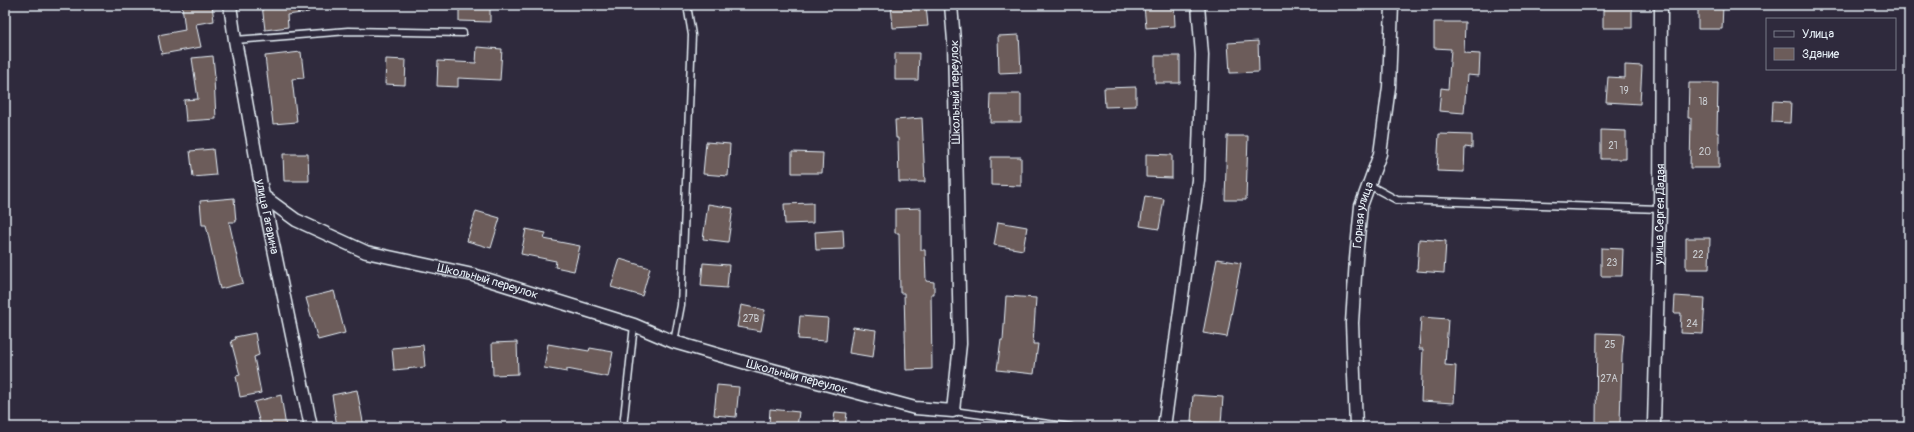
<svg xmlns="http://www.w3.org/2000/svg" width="1914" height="432" font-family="Pangolin,sans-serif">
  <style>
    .building { fill: #6c5c5a; stroke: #e8f1f8 }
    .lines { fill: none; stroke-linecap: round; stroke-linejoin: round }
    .service-casing { stroke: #e8f1f8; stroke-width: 9 }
    .minor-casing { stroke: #e8f1f8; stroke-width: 15 }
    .service { stroke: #2f2a3d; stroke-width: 6 }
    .minor { stroke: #2f2a3d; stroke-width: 12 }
    .labels { text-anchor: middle; stroke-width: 3; stroke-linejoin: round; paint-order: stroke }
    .number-label { font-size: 10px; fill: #c9ccd0 }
    .street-label { font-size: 12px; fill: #e8f1f8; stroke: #2f2a3d }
  </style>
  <rect width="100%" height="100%" fill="#2f2a3d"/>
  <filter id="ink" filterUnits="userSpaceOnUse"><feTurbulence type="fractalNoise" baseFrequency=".025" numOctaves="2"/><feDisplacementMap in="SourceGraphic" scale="8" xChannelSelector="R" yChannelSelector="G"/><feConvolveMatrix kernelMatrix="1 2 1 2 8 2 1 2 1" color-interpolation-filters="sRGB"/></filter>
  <g filter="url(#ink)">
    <path class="building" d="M 182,5 L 212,5 L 214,21 L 196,24 L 201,47 L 162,54 L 158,35 L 185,30 Z
      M 262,5 L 309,5 L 309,12 L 287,15 L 288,27 L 265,30 Z
      M 459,5 L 490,5 L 490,22 L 459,21 Z
      M 891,5 L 926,5 L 928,26 L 893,28 Z
      M 1144,5 L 1174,5 L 1175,26 L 1146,28 Z
      M 1603,5 L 1632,5 L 1632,28 L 1603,28 Z
      M 1698,5 L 1723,5 L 1722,29 L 1698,29 Z
      M 1434,22 L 1465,22 L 1464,53 L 1480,54 L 1479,76 L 1467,75 L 1464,113 L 1439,111 L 1441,88 L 1448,89 L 1451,49 L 1434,48 Z
      M 1019,35 L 1021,72 L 999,73 L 998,36 Z
      M 1258,41 L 1259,72 L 1230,73 L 1228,43 Z
      M 477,47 L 502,49 L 500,80 L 458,78 L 458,87 L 437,86 L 438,61 L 476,63 Z
      M 301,52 L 304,78 L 292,79 L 297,122 L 273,124 L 265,56 Z
      M 895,53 L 919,53 L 918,80 L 895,80 Z
      M 213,56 L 215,77 L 214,78 L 216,119 L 186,121 L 184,100 L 198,99 L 192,58 Z
      M 1155,56 L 1180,56 L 1180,83 L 1155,83 Z
      M 386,59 L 406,60 L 405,85 L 385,84 Z
      M 1625,65 L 1642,66 L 1640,104 L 1606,102 L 1608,77 L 1625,78 Z
      M 1689,83 L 1718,83 L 1717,133 L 1719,133 L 1719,168 L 1690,168 L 1691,118 L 1688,118 Z
      M 1136,87 L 1136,106 L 1105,107 L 1104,88 Z
      M 991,94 L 1021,94 L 1021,122 L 990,122 Z
      M 1773,101 L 1791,102 L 1790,123 L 1772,122 Z
      M 922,118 L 925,182 L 899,182 L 898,138 L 896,138 L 895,120 Z
      M 1601,130 L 1626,131 L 1626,159 L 1601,159 Z
      M 1439,134 L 1472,135 L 1472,148 L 1465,147 L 1464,172 L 1437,171 Z
      M 1227,136 L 1248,136 L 1246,200 L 1225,200 Z
      M 706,142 L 730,144 L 728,176 L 703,174 Z
      M 213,149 L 216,175 L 193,177 L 190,151 Z
      M 792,152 L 823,153 L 822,173 L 792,173 Z
      M 283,154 L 308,154 L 309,181 L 284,181 Z
      M 1146,154 L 1172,155 L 1172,178 L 1146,177 Z
      M 991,157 L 1021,157 L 1021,186 L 991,185 Z
      M 1145,196 L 1164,199 L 1159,229 L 1140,226 Z
      M 234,198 L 236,222 L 229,222 L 243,283 L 220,289 L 206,225 L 202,225 L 200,201 Z
      M 813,203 L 813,223 L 785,224 L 784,204 Z
      M 708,204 L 733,208 L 728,242 L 703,239 Z
      M 921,208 L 921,250 L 925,250 L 926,281 L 934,282 L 934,294 L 931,294 L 932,369 L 906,370 L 904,293 L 900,293 L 899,233 L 895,233 L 895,209 Z
      M 476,211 L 500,218 L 491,248 L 467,241 Z
      M 998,222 L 1027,227 L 1023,250 L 994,245 Z
      M 526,229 L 546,233 L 544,239 L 580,246 L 574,271 L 555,267 L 556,261 L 521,254 Z
      M 843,230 L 844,249 L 816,250 L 815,232 Z
      M 1686,238 L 1710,238 L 1709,269 L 1686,269 Z
      M 1419,239 L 1446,241 L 1444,273 L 1417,271 Z
      M 1601,248 L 1623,249 L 1622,276 L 1601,276 Z
      M 620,259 L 650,268 L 642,296 L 611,287 Z
      M 1217,259 L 1241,263 L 1227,337 L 1203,333 Z
      M 703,263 L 729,265 L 727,288 L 701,286 Z
      M 334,291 L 345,333 L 318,340 L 306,298 Z
      M 1006,296 L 1036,298 L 1033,344 L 1038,344 L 1034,374 L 997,370 L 1001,340 L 1003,340 Z
      M 1675,296 L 1705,298 L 1703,334 L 1680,333 L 1681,313 L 1674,313 Z
      M 741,305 L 765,310 L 761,331 L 737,327 Z
      M 800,316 L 828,318 L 826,341 L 798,339 Z
      M 1421,317 L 1448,319 L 1445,365 L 1456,366 L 1454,403 L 1421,401 L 1423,349 L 1419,349 Z
      M 853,327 L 876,330 L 873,357 L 849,353 Z
      M 255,333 L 259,355 L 254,357 L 261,393 L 240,397 L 236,376 L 240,375 L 231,341 L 236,339 L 235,337 Z
      M 1597,333 L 1624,334 L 1622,356 L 1620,423 L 1596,423 Z
      M 517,342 L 518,374 L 493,375 L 492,343 Z
      M 548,344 L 589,351 L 590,348 L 613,352 L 608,377 L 567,369 L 567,372 L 544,368 Z
      M 423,345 L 425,367 L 394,370 L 392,348 Z
      M 717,385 L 739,387 L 736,417 L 714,415 Z
      M 357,390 L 364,427 L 337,427 L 332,395 Z
      M 281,395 L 286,427 L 261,427 L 254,402 Z
      M 1193,395 L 1223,397 L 1221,424 L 1191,422 Z
      M 770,409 L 799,412 L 797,427 L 769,425 Z
      M 835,412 L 847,413 L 845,427 L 833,427 Z"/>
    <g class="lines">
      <g class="service-casing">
        <path id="service" d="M 235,40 L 348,31 L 463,33
          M 1369,185 L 1397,200 L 1660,209
          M 674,342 L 681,305 L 692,35 L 687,5
          M 953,411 L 1071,427
          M 623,427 L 634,325"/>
      </g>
      <g class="minor-casing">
        <g id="minor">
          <path id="s1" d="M 230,5 L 235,40 L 263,196 L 311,427"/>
          <path id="s2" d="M 263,196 L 296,220 L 366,252 L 473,275 L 634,325 L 674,342 L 750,364 L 915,408 L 953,411 L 960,344 L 954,41 L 951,5"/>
          <path id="s3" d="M 1654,423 L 1660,209 L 1661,5"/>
          <path d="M 1164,427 L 1198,180 L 1202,55 L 1198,5"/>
          <path id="s4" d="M 1356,427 L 1352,323 L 1356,259 L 1361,206 L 1380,154 L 1389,87 L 1392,5"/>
        </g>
      </g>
      <use href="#service" class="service"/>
      <use href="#minor" class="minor"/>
    </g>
  </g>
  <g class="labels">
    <g class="number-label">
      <text x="1624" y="94">19</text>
      <text x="1703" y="105">18</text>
      <text x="1613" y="149">21</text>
      <text x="1705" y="155">20</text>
      <text x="1698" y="258">22</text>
      <text x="1612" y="266">23</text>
      <text x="751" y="322">27В</text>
      <text x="1692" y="327">24</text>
      <text x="1610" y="348">25</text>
      <text x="1609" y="382">27А</text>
    </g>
    <g class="street-label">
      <text transform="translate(955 92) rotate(-91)" y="4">Школьный переулок</text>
      <text dy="4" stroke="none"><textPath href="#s3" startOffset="209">улица Сергея Дадая</textPath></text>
      <text dy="4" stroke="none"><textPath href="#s4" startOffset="213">Горная улица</textPath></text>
      <text dy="4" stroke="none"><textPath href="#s1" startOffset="215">улица Гагарина</textPath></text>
      <text dy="4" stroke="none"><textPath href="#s2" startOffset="243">Школьный переулок</textPath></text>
      <text dy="4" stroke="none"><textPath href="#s2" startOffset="567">Школьный переулок</textPath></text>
    </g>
  </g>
  <rect width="1914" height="432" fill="none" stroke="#2f2a3d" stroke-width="20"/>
  <rect x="10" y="10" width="1894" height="412" fill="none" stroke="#e8f1f8" stroke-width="1.5" filter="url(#ink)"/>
  <rect x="1766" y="18" width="130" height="52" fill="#2f2a3d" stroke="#797a88"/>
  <rect x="1774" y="31" width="20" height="6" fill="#2f2a3d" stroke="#797a88"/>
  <text x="1802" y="38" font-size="12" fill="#e8f1f8">Улица</text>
  <rect x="1774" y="48" width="20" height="12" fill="#6c5c5a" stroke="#797a88"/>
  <text x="1802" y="58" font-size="12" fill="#e8f1f8">Здание</text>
</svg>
